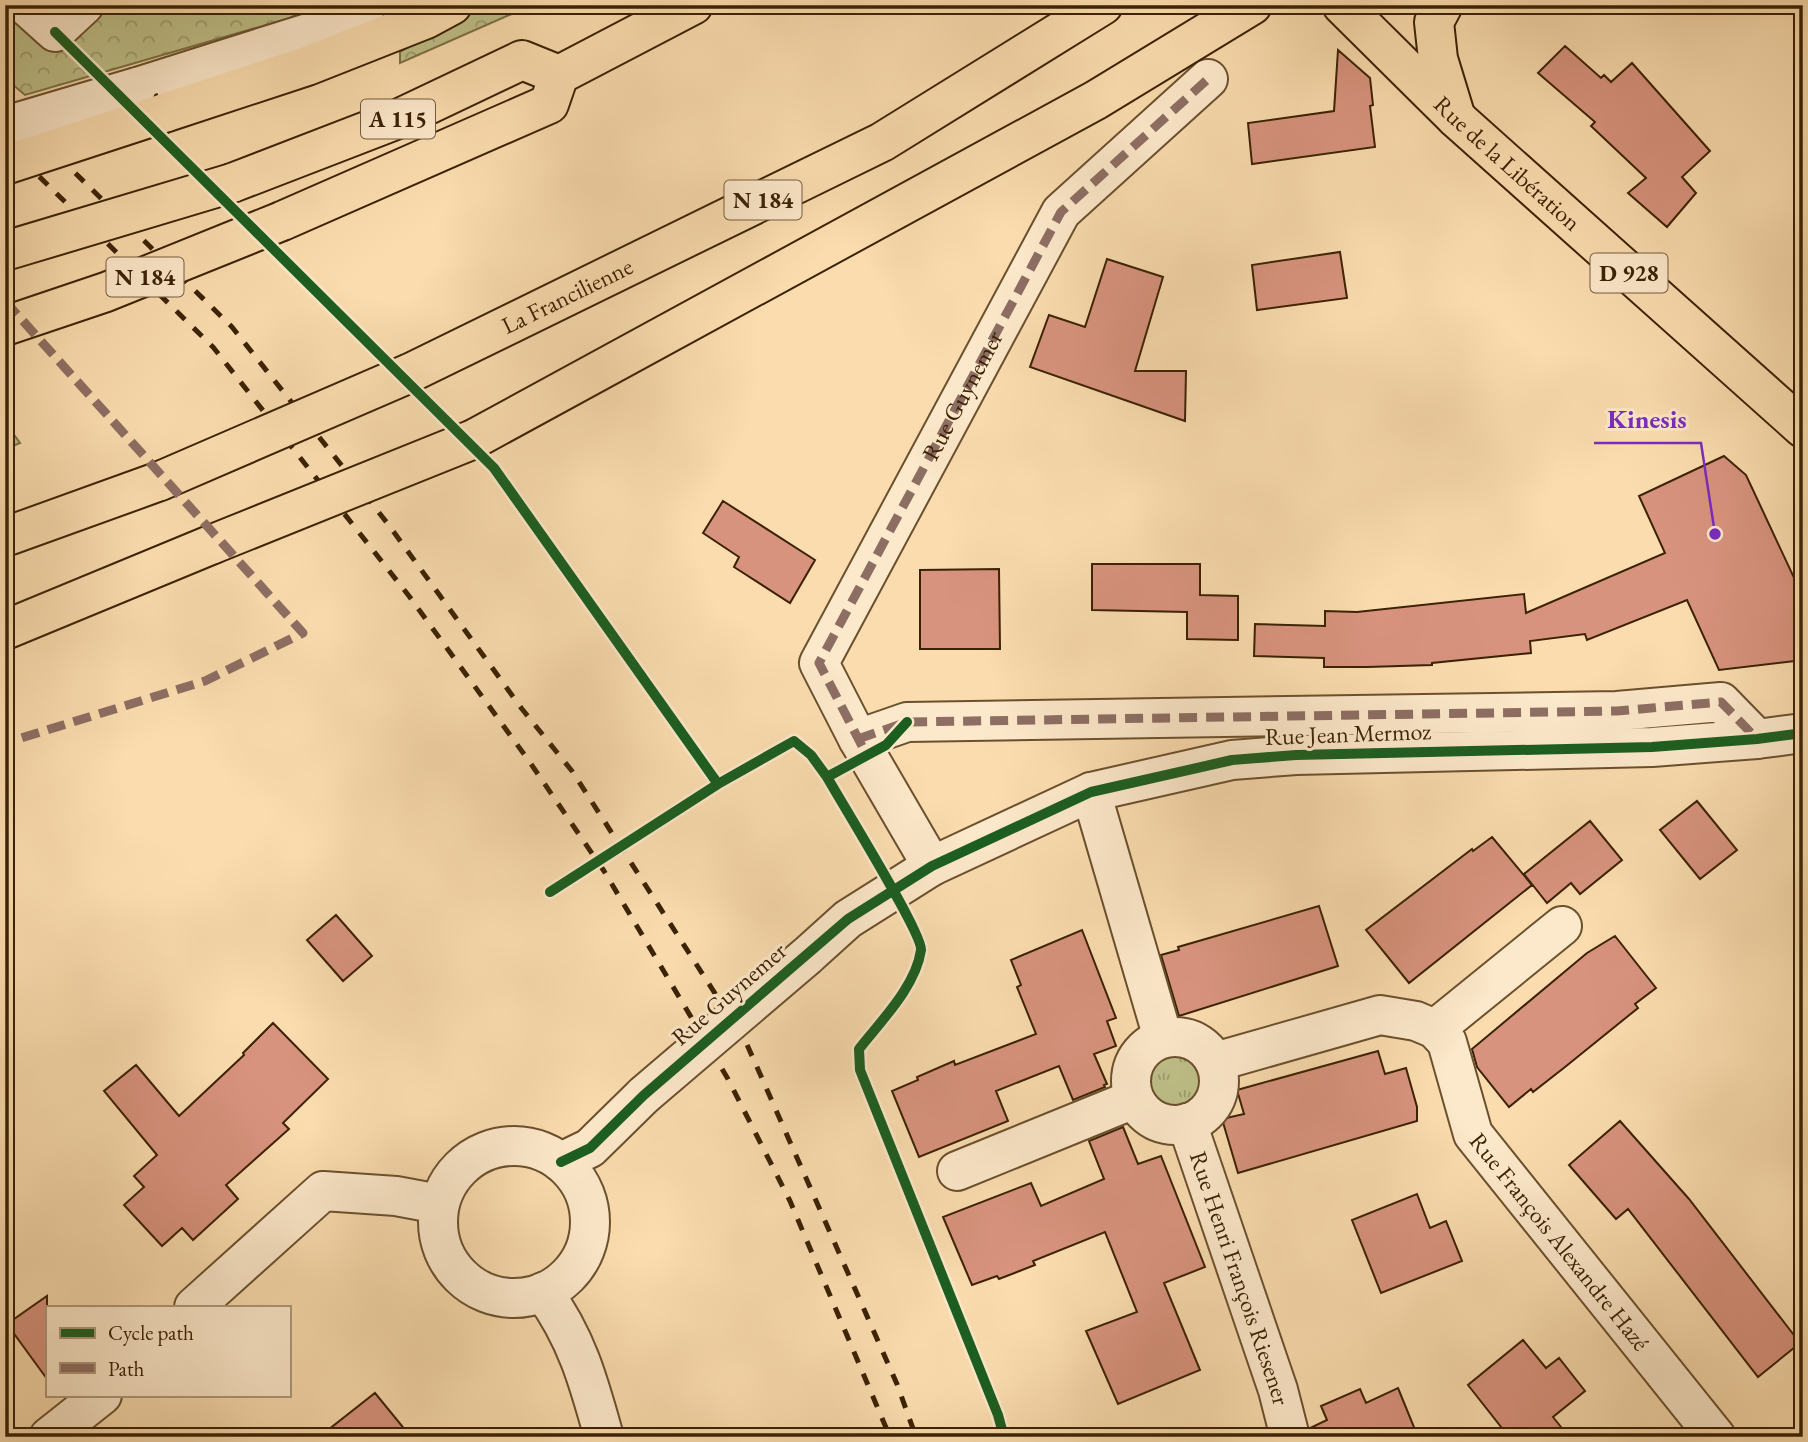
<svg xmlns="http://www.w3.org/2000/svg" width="1808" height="1442" font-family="'EB Garamond',serif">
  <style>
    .grass { fill: url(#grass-tufts); stroke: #7d7146; stroke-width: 2 }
    .forest { fill: url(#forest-crowns); stroke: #7d7146; stroke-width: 2 }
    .building { fill: #d8937e; stroke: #3b2204; stroke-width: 2 }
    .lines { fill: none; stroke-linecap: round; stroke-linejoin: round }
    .minor-casing { stroke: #6b502e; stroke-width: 42 }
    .major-casing { stroke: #3b2204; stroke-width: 42 }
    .highway-casing { stroke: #3b2204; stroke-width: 42 }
    .minor { stroke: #fce8ca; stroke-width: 38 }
    .major { stroke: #fadcae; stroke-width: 38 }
    .highway { stroke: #fadcae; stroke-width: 38 }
    .rail { stroke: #3b2204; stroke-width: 5; stroke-dasharray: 12 12; stroke-linecap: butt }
    .minor-bridge-casing { stroke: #6b502e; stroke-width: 42; stroke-linecap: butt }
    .highway-bridge-casing { stroke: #3b2204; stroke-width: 42; stroke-linecap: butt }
    .minor-bridge { stroke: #fce8ca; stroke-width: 38 }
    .highway-bridge { stroke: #fadcae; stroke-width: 38 }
    .quiet { stroke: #8d6e63; stroke-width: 9; stroke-dasharray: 18 9; stroke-linecap: butt }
    .cycleway-casing { stroke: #fce8ca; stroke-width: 15 }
    .cycleway { stroke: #1b5e20; stroke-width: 10 }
    .labels { text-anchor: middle; stroke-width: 6; stroke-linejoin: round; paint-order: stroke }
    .shield { fill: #fce8ca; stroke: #755d3f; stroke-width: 2 }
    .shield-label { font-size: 23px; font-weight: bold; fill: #3b2204 }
    .street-label { font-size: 24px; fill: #3b2204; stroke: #fce8ca }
    .leader { fill: none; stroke: #7b2cbf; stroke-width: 2.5 }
    .callout-dot { fill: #7b2cbf; stroke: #fce8ca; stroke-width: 2.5 }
    .callout-label { font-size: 26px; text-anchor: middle; font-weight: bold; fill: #7b2cbf; stroke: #fce8ca; stroke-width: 6; stroke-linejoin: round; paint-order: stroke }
  </style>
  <defs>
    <pattern id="grass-tufts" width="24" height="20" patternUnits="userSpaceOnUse" patternTransform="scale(1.75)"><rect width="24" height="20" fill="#bfc089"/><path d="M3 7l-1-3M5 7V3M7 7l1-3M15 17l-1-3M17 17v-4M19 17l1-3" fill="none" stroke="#9c9c6e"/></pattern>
    <pattern id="forest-crowns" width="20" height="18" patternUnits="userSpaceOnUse" patternTransform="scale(1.75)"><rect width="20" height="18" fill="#bfc089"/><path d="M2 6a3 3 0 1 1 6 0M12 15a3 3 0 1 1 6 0" fill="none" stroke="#9c9c6e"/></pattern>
  </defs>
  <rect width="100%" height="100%" fill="#fadcae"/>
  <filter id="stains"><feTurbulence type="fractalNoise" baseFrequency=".00286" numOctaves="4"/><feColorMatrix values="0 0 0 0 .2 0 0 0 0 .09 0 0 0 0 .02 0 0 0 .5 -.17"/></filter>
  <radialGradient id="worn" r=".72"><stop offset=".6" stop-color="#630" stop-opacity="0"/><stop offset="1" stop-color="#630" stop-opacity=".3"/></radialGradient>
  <path class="grass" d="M 5,422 L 20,443 L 5,449 Z
    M1150 1081a25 25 0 1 1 50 0a25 25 0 1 1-50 0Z"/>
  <path class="forest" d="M 5,5 L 315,5 L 290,18 L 25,95 L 5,78 Z
    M 482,5 L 532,5 L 400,63 L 400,52 Z"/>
  <path class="building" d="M 1565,46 L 1601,78 L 1604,75 L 1611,82 L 1632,63 L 1710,151 L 1682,177 L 1696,193 L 1667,227 L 1628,193 L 1646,178 L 1591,126 L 1595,122 L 1538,73 Z
    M 1338,50 L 1370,78 L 1373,105 L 1370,106 L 1375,147 L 1252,164 L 1248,123 L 1334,111 Z
    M 1340,252 L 1347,298 L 1257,310 L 1252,265 Z
    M 1107,259 L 1163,277 L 1135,371 L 1186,371 L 1185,421 L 1030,367 L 1049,315 L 1085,327 Z
    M 1724,456 L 1746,475 L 1803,597 L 1803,660 L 1719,670 L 1687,600 L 1587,640 L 1585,634 L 1530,641 L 1531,653 L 1432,663 L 1432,665 L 1367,667 L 1324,667 L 1324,658 L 1254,656 L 1255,624 L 1325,626 L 1325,611 L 1357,612 L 1524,594 L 1526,613 L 1665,553 L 1639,496 Z
    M 723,501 L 815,560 L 790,603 L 734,567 L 739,557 L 703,533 Z
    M 1092,564 L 1200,564 L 1200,595 L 1238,596 L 1238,640 L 1187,639 L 1187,612 L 1092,610 Z
    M 999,569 L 1000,649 L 920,649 L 920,570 Z
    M 1697,801 L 1737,850 L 1700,879 L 1660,830 Z
    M 1590,821 L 1622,860 L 1580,894 L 1571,883 L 1547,903 L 1524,874 Z
    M 1492,837 L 1532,885 L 1409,983 L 1366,930 L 1472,849 L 1473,851 Z
    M 1319,906 L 1338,966 L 1179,1016 L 1161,955 L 1179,950 L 1178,947 Z
    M 336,915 L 372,956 L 343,981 L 307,940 Z
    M 1082,930 L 1116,1018 L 1107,1021 L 1116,1046 L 1094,1054 L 1107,1084 L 1104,1085 L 1105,1087 L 1073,1100 L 1059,1066 L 996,1091 L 1008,1121 L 919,1157 L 892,1091 L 918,1080 L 917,1077 L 954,1061 L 955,1065 L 1036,1034 L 1017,987 L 1021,985 L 1011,960 Z
    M 1615,936 L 1656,988 L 1635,1004 L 1638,1008 L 1565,1067 L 1533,1092 L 1531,1089 L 1509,1107 L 1477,1067 L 1472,1049 L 1587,953 Z
    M 273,1023 L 328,1079 L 283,1123 L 289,1129 L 226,1185 L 238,1199 L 193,1240 L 182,1228 L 162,1246 L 124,1205 L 144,1187 L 134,1176 L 157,1155 L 104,1091 L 136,1065 L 179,1116 L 244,1055 L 243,1053 Z
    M 1378,1051 L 1385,1074 L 1406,1068 L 1417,1107 L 1417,1121 L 1238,1173 L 1222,1119 L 1244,1114 L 1237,1090 Z
    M 1620,1121 L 1689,1199 L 1800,1343 L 1758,1377 L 1628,1209 L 1616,1219 L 1569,1165 Z
    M 1123,1127 L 1138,1164 L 1161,1156 L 1205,1267 L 1164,1283 L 1200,1370 L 1118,1404 L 1086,1331 L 1137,1312 L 1105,1232 L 1033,1261 L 1035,1265 L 999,1279 L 997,1276 L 972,1285 L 943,1217 L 1031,1183 L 1041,1206 L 1104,1179 L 1089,1141 Z
    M 1417,1194 L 1430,1228 L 1446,1221 L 1462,1261 L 1381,1293 L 1352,1220 Z
    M 47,1296 L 47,1379 L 7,1324 Z
    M 1523,1340 L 1546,1368 L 1559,1358 L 1585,1391 L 1553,1417 L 1569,1437 L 1509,1437 L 1468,1385 Z
    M 1398,1388 L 1418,1437 L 1311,1437 L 1310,1428 L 1327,1420 L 1321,1406 L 1360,1389 L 1366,1403 Z
    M 375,1393 L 411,1437 L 319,1437 Z"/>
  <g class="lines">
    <g class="minor-casing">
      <g id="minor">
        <path d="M 25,5 L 55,32 L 84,5"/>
        <path d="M 137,87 L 311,32 L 367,5"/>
        <path d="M 858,739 L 907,722 L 1617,711 L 1721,702 L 1757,739"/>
        <path d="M 1091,792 L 1163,1038"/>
        <path d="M 932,866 L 858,739 L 819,663 L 1061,212 L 1208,79"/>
        <path d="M 807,956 L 848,919 L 932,866 L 1091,792 L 1232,760 L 1296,755 L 1652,747 L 1757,739 L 1803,733"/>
        <path d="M 1435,1029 L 1562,926"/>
        <circle cx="1175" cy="1081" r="44"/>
        <path id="s1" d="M 1215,1062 L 1380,1015 L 1416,1021 L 1435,1029 L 1447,1042 L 1473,1134 L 1716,1437"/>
        <path id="s2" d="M 1187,1123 L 1278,1390 L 1290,1437"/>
        <circle cx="514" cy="1222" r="76"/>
        <path d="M 561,1162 L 590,1148 L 644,1095"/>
        <path d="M 957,1171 L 1134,1099"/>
        <path d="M 543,1292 C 577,1338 589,1383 604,1437"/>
        <path d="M 194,1307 L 323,1191 L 396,1196 L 439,1204"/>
        <path d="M 49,1437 L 102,1395"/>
      </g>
    </g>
    <g class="major-casing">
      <g id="major">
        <path id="s3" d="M 1342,5 L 1456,118 L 1803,428"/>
      </g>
    </g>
    <g class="highway-casing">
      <g id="highway">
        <path d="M 1443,5 L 1434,22 L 1438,59 L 1456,118"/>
        <path d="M 164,113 L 307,66 L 426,19 L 452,5"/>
        <path d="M 232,183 L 398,119 L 522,60 L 559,75"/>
        <path d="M 282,221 L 549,104 L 559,75 L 693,5"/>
        <path id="s4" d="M 410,373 L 882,142 L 1103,5"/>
        <path d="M 474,439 L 1096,100 L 1252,5"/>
        <path d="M 5,537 L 160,481"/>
        <path d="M 5,630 L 213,544"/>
      </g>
    </g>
    <use href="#minor" class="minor"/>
    <use href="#major" class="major"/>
    <use href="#highway" class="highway"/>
    <path class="rail" d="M 5,108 L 66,164 L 232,327 L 388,524 L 522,709 L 572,771 L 745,1040 L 897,1384 L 916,1437
      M 5,143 L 213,347 L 409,596 L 529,761 L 604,871 L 728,1079 L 790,1201 L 890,1437"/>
    <g class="minor-bridge-casing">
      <path id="minor-bridge" d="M 5,126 L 137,87
        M 644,1095 L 807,956"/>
    </g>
    <g class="highway-bridge-casing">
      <path id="highway-bridge" d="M 5,165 L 164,113
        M 5,251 L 232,183
        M 5,326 L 106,292 L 282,221
        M 160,481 L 410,373
        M 213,544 L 474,439"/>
    </g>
    <use href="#minor-bridge" class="minor-bridge"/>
    <use href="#highway-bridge" class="highway-bridge"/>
    <g class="quiet">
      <path d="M 5,301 L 303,633 L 205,681 L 5,743"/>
      <path d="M 858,739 L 907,722 L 1617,711 L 1721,702 L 1757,739"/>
      <path id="s5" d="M 862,746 L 819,663 L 1061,212 L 1208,79"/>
    </g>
    <g class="cycleway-casing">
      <path id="cycleway" d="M 55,32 L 494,468 L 718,784
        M 827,777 L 886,745 L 907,722
        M 550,892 L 718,784 L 794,741 L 811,755 L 827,777 C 841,802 923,934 921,950 C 916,986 881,1021 859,1049 L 860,1070 L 998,1415 L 1004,1437
        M 561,1162 L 590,1148 L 644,1095 L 848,919 L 932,866 L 1091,792 L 1232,760 L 1296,755 L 1652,747 L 1757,739 L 1803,733"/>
    </g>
    <use href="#cycleway" class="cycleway"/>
  </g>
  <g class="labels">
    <g class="shield">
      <rect x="361" y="99.5" width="74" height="39" rx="5"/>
      <rect x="724.5" y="180.5" width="77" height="39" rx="5"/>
      <rect x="1590.5" y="253.5" width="77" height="39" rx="5"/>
      <rect x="106.5" y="257.5" width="77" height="39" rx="5"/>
    </g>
    <g class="shield-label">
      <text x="398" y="127">A 115</text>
      <text x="763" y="208">N 184</text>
      <text x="1629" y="281">D 928</text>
      <text x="145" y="285">N 184</text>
    </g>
    <g class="street-label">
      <text dy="8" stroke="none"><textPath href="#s3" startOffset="229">Rue de la Libération</textPath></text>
      <text dy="8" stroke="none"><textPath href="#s4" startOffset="175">La Francilienne</textPath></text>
      <text dy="8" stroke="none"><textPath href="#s5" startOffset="397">Rue Guynemer</textPath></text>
      <text transform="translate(1348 734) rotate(-2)" y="8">Rue Jean Mermoz</text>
      <text transform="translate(729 994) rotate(-41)" y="8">Rue Guynemer</text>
      <text dy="8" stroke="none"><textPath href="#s1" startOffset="480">Rue François Alexandre Hazé</textPath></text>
      <text dy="8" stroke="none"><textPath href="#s2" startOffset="164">Rue Henri François Riesener</textPath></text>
    </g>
  </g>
  <path class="leader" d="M1715 534L1701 443H1594"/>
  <circle class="callout-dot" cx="1715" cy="534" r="7"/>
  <g class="callout-label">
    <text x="1647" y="428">Kinesis</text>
  </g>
  <rect width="1808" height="1442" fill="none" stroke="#fadcae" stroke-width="28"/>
  <rect x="7" y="7" width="1794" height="1428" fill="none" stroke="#3b2204" stroke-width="3.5"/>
  <rect x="14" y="14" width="1780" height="1414" fill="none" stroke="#3b2204" stroke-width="2"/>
  <rect x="46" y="1306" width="245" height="91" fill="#fce8ca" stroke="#af997b" stroke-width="2"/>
  <rect x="60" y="1328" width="35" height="10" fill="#1b5e20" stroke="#af997b" stroke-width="2"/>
  <text x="108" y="1340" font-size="21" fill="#3b2204">Cycle path</text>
  <rect x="60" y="1363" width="35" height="10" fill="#8d6e63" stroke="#af997b" stroke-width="2"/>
  <text x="108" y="1376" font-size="21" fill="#3b2204">Path</text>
  <rect width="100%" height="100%" filter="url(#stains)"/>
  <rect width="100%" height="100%" fill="url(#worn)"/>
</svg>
